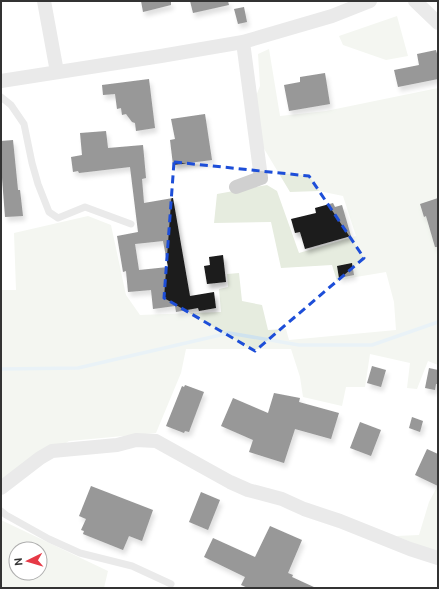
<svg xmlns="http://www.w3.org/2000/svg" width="439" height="589" font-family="Ubuntu,sans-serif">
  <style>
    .green { fill: #e6ecdf; fill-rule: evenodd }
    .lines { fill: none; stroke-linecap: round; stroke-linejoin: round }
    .stream { stroke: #cfe2ee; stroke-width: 3.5 }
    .building { fill: #1a1a1a; fill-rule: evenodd; filter: url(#shadow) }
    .service { stroke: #d0d0d0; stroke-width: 7 }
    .minor { stroke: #d0d0d0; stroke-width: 14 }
    .marked { fill: none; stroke: #1d4ed8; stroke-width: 3; stroke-dasharray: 8 5; stroke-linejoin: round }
  </style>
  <defs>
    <filter id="shadow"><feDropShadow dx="2.5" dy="4.5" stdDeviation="2" flood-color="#0004"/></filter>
  </defs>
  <rect width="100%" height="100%" fill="#fff"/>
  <path class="green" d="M 397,16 L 408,56 L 386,60 L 343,45 L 339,36 Z
    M 269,49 L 280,116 L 326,111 L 438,88 L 438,365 L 428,361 L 417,389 L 407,388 L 410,363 L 370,354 L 365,387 L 346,387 L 342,406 L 303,397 L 300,377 L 291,349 L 186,349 L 181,373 L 156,433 L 69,441 L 1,483 L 1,290 L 16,290 L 14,233 L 88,216 L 111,225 L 126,295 L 140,315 L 221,312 L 219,289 L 228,287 L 227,274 L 239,273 L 242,301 L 262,305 L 268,330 L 286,329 L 289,340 L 396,330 L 394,302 L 386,272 L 356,277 L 337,281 L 332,265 L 281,268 L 271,222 L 214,223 L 217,194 L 267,185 L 277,191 L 299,253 L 356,236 L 343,196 L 319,191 L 290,192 L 263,147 L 254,101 L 260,86 L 258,54 Z
    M 438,485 L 438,553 L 396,536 L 419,535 L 429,502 Z
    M 1,520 L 108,571 L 104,588 L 1,588 ZM 16,549 L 40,549 L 40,573 L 16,573 Z"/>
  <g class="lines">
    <path class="stream" d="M 1,369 L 78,368 L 229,333 L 299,345 L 372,345 L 438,322"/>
  </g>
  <path class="building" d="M 141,1 L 171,1 L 171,5 L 143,12 Z
    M 190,1 L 228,1 L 229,5 L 193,13 Z
    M 244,7 L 247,22 L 238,24 L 234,9 Z
    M 436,50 L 438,57 L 438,79 L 398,87 L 394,70 L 419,65 L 417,54 Z
    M 325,73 L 330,104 L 289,111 L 284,85 L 300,82 L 300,77 Z
    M 149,79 L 155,128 L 136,131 L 135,123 L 132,122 L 126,114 L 122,115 L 121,108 L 117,109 L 115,94 L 103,95 L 102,85 Z
    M 205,114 L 212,160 L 173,165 L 170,140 L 175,139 L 171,119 Z
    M 106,131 L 108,148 L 143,145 L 146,178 L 142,179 L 144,203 L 173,198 L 190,296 L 214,292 L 216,308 L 199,311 L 198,308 L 176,312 L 175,306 L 153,309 L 151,290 L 128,292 L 126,271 L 123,272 L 117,236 L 138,232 L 130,167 L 79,173 L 78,171 L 73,172 L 71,157 L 82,155 L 80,133 ZM 163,241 L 168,267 L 139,270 L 135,244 Z
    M 13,140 L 18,190 L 20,190 L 23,216 L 5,217 L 2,178 L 1,178 L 1,141 Z
    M 438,198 L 438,247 L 435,247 L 426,216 L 424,217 L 420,204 Z
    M 333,203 L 335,207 L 342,205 L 351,236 L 305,249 L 300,232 L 295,233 L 291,219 L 316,213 L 315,208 Z
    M 223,255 L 226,282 L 207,284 L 204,266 L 210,265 L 209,257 Z
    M 352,263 L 354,275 L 339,278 L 337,266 Z
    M 372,366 L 386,370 L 381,387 L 367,383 Z
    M 429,368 L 438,370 L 438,384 L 436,384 L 435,390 L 425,388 Z
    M 185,385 L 204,392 L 189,432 L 185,431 L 184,433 L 166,426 L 182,386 L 184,387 Z
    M 274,393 L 300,398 L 299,402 L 339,413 L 331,439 L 295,429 L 284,463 L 249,452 L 253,440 L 221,426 L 233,398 L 268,413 Z
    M 412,417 L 423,421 L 420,432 L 409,428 Z
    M 360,422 L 381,430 L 371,456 L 350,448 Z
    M 427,449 L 438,454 L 438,486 L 415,475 Z
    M 91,486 L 153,510 L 142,541 L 129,536 L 123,550 L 83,534 L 84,531 L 81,530 L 86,519 L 79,516 Z
    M 201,492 L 220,500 L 208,530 L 189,522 Z
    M 270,526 L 302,540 L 288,573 L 293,575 L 292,577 L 316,588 L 248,588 L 241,585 L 245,577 L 204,557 L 213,538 L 255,557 Z"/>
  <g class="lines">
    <path class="service" d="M 1,97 L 11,105 L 24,124 L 32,163 L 38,184 L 49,212 L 58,218 L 85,207 L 131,224
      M 1,511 L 6,515 L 49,539 L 80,553 L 132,566 L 171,584"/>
    <path class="minor" d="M 44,1 L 57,72
      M 415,1 L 438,23
      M 1,81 L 161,56 L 243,42 L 332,16 L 370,1
      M 236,187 L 261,178 L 243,42
      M 1,488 L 40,458 L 52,451 L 117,445 L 136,440 L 156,441 L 230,482 L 248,490 L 282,499 L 304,509 L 340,521 L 410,549 L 438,558"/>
  </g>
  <path d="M0 0H439V589H0ZM 174,162 L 309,176 L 364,258 L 255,351 L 164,298 Z" fill="#fff" fill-opacity=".55" fill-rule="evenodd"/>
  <path class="marked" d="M 174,162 L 309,176 L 364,258 L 255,351 L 164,298 Z"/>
  <rect width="439" height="589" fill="none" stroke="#333333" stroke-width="4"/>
  <g transform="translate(28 561) rotate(265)"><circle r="19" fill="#ffffff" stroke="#adadad"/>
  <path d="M0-3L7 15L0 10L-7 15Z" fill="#e63946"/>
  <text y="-6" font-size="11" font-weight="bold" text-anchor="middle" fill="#333333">N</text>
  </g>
</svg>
